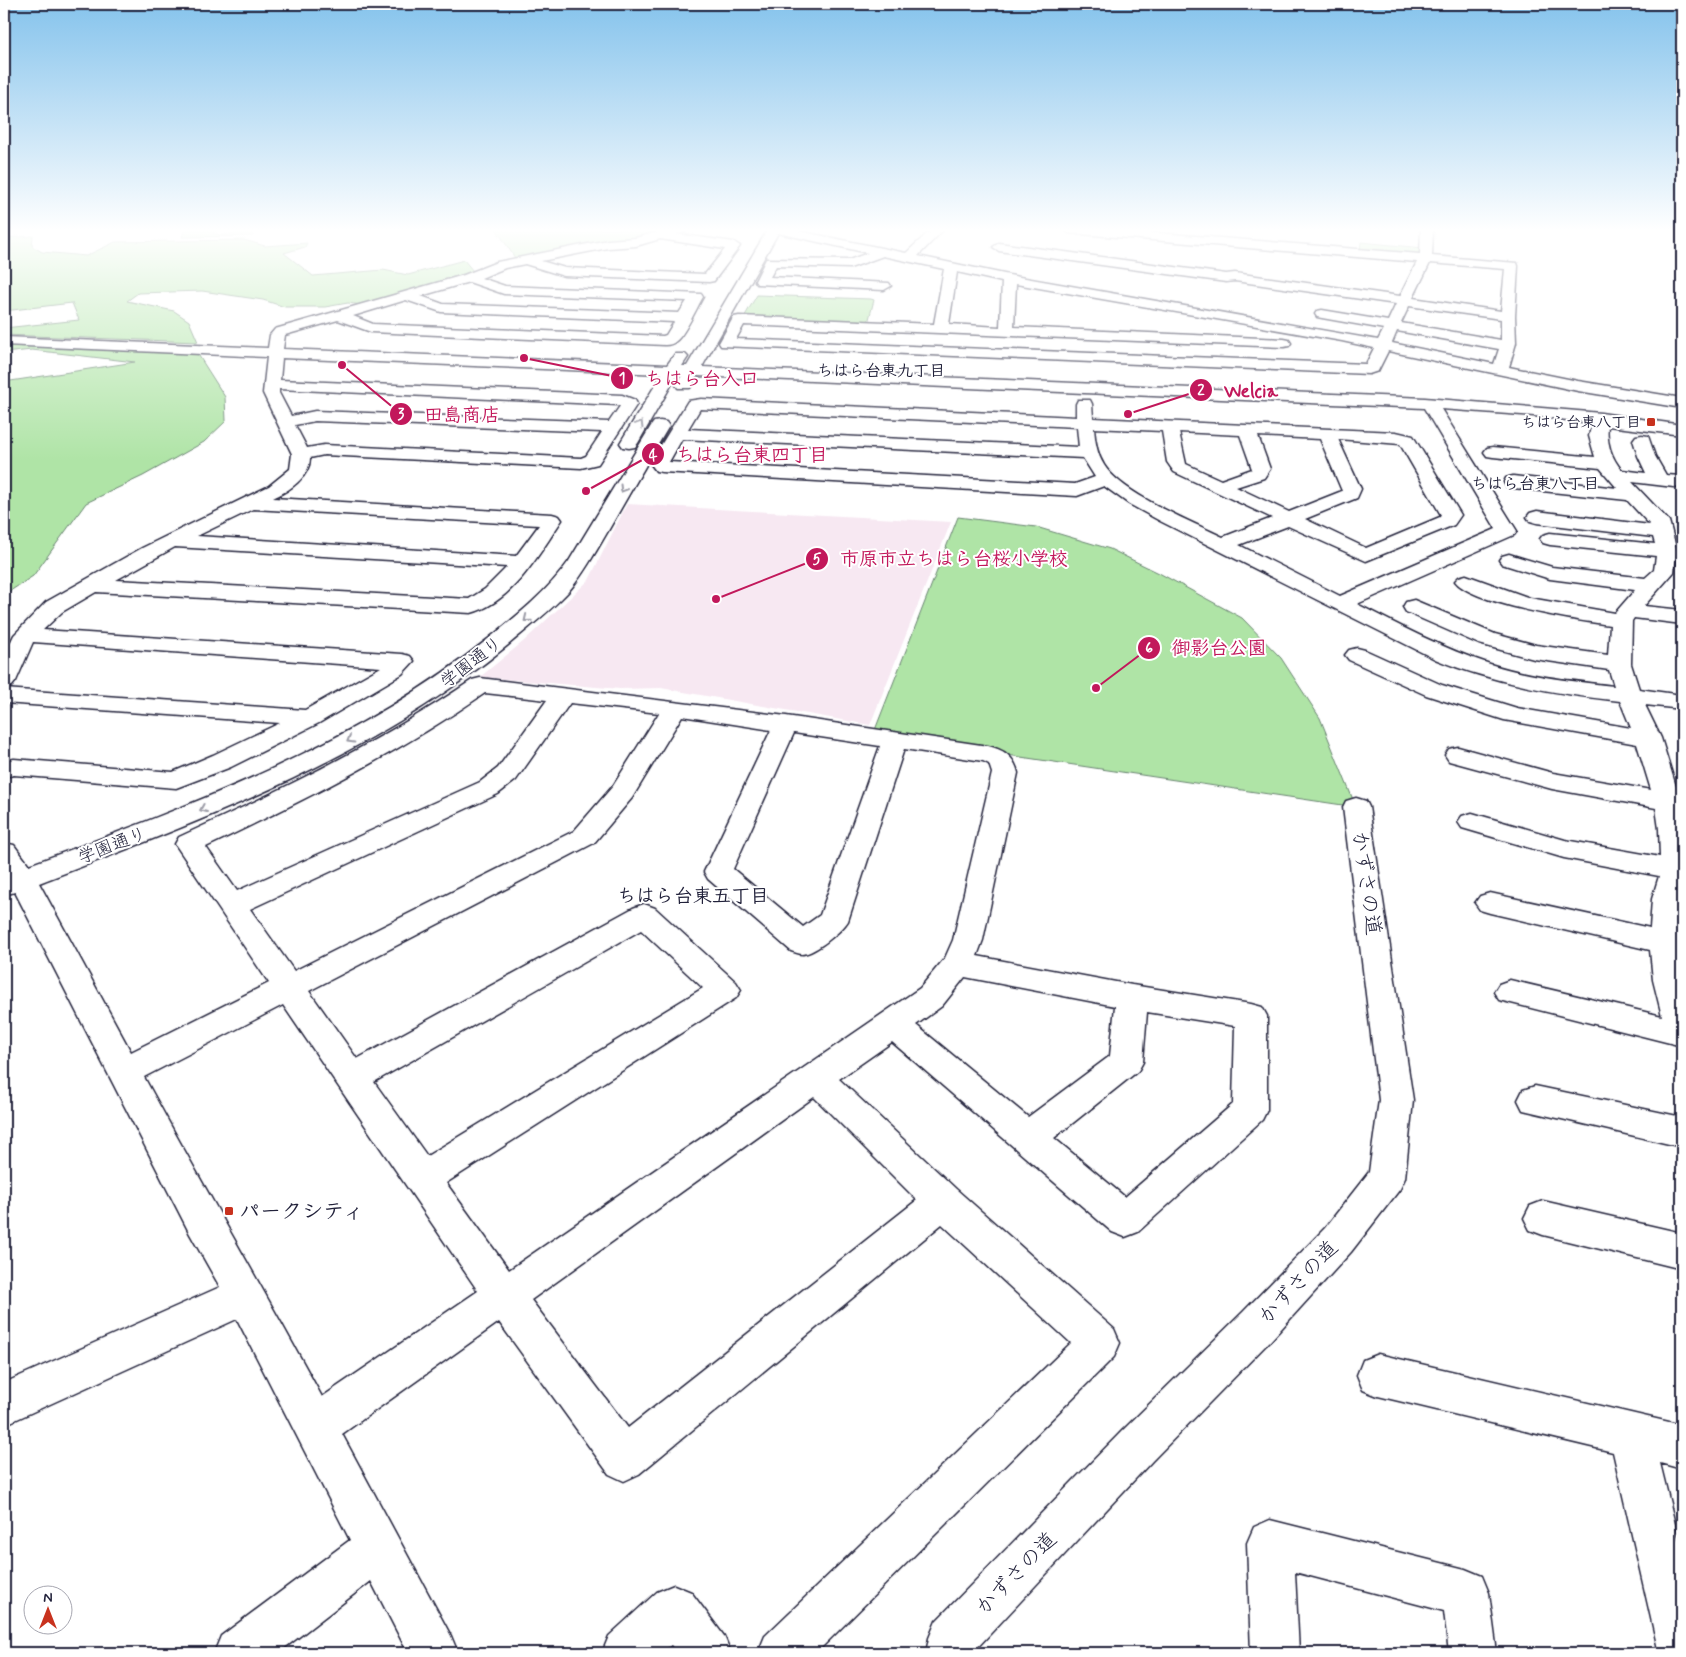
<svg xmlns="http://www.w3.org/2000/svg" width="1686" height="1657" font-family="Mynerve,'Klee One',sans-serif">
  <style>
    .built { fill: #f7e8f2 }
    .green { fill: #afe4a6; stroke: #688370 }
    .lines { fill: none; stroke-linecap: round; stroke-linejoin: round }
    .minor-casing { stroke: #22223b; stroke-width: 3 }
    .minor { fill: #fff; fill-rule: evenodd }
    .oneway { stroke: #9c9ca7 }
    .poi-dot { fill: #c8321e; stroke: #fff; stroke-width: 2 }
    .labels { text-anchor: middle; stroke-width: 4; stroke-linejoin: round; paint-order: stroke }
    .far-poi-label { font-size: 15px; font-weight: bold; fill: #22223b; stroke: #fff; text-anchor: end }
    .far-neighbourhood-label { font-size: 16px; font-weight: bold; fill: #22223b; stroke: #fff }
    .street-label { font-size: 18px; fill: #22223b; stroke: #fff }
    .neighbourhood-label { font-size: 19px; font-weight: bold; fill: #22223b; stroke: #fff }
    .near-street-label { font-size: 21px; fill: #22223b; stroke: #fff }
    .near-poi-label { font-size: 21px; font-weight: bold; fill: #22223b; stroke: #fff; text-anchor: start }
    .leader { fill: none; stroke: #c2185b; stroke-width: 2 }
    .callout-dot { fill: #c2185b; stroke: #fff; stroke-width: 2 }
    .mark-label { font-size: 15px; text-anchor: middle; font-weight: bold; fill: #fff }
    .callout-label { font-size: 19px; text-anchor: middle; font-weight: bold; fill: #c2185b; stroke: #fff; stroke-width: 4; stroke-linejoin: round; paint-order: stroke }
  </style>
  <rect width="100%" height="100%" fill="#fff"/>
  <filter id="ink" filterUnits="userSpaceOnUse"><feTurbulence type="fractalNoise" baseFrequency=".02" numOctaves="2"/><feDisplacementMap in="SourceGraphic" scale="10" xChannelSelector="R" yChannelSelector="G"/><feConvolveMatrix kernelMatrix="1 2 1 2 8 2 1 2 1" color-interpolation-filters="sRGB"/></filter>
  <g filter="url(#ink)">
    <path class="built" d="M 627,504 L 951,522 L 870,725 L 661,688 L 620,689 L 480,677 L 524,641 L 589,580 Z"/>
    <path class="green" d="M 185,229 L 220,229 L 212,233 L 220,235 L 251,232 L 253,236 L 182,237 Z
      M 496,229 L 677,229 L 662,234 L 515,258 Z
      M 33,236 L 32,246 L 42,252 L 86,256 L 115,242 L 244,240 L 265,246 L 307,243 L 305,247 L 284,253 L 313,276 L 383,270 L 408,275 L 464,260 L 473,271 L 362,305 L 348,303 L 325,307 L 285,307 L 263,300 L 202,291 L 138,293 L 127,301 L 174,311 L 189,321 L 198,342 L 4,335 L 4,328 L 79,320 L 72,303 L 4,311 L 4,238 Z
      M 1361,242 L 1423,248 L 1423,256 L 1360,252 Z
      M 757,295 L 871,299 L 874,300 L 868,323 L 743,319 Z
      M 4,343 L 192,350 L 199,356 L 225,397 L 226,421 L 204,442 L 143,476 L 86,503 L 33,576 L 4,595 L 4,382 L 135,362 L 32,350 L 4,353 Z
      M 958,517 L 1036,527 L 1110,549 L 1159,573 L 1242,618 L 1281,658 L 1320,718 L 1356,807 L 873,735 Z"/>
    <g class="lines">
      <g class="minor-casing">
        <path id="minor" d="M 669,229 L 687,229 L 685,232 L 676,234 L 734,242 L 740,246 L 714,281 L 709,282 L 564,276 L 525,264 L 505,268 L 481,278 L 505,286 L 701,294 L 703,297 C 697,307 684,336 676,341 C 673,344 669,345 665,345 L 371,332 L 338,320 L 285,335 L 283,349 L 667,365 L 675,354 L 685,354 L 688,357 L 682,366 L 687,366 L 768,229 L 789,229 L 906,253 L 932,229 L 944,229 L 918,256 L 1009,275 L 1378,340 L 1384,329 L 1322,318 L 1317,317 L 1315,314 L 1317,311 L 1322,310 L 1388,321 L 1396,304 L 1235,281 L 1226,282 L 999,251 L 993,247 L 999,243 L 1226,274 L 1235,273 L 1400,296 L 1417,262 L 1069,233 L 1063,229 L 1108,229 L 1420,254 L 1421,229 L 1433,229 L 1432,256 L 1517,263 L 1518,266 L 1515,316 L 1516,343 L 1509,367 L 1578,381 L 1682,398 L 1682,408 L 1578,391 L 1388,351 L 1378,371 L 1369,374 L 721,346 L 719,343 L 732,320 L 734,317 L 739,316 L 934,324 L 944,269 L 883,256 L 850,268 L 776,266 L 770,277 L 889,283 L 891,286 L 884,290 L 757,284 L 755,281 L 766,259 L 849,260 L 868,253 L 778,233 L 702,367 L 1425,398 L 1601,413 L 1682,425 L 1682,435 L 1608,426 C 1606,441 1611,458 1622,470 L 1646,473 L 1638,456 L 1633,440 L 1636,436 L 1642,435 L 1648,436 L 1655,456 L 1666,475 L 1682,476 L 1682,488 L 1632,482 L 1669,521 L 1677,551 L 1674,572 L 1644,606 L 1682,610 L 1682,624 L 1634,618 L 1632,621 L 1631,664 L 1639,689 L 1682,695 L 1682,709 L 1645,705 L 1661,738 L 1682,806 L 1682,897 L 1679,942 L 1682,963 L 1682,1046 L 1499,1000 L 1494,992 L 1499,984 L 1510,980 L 1662,1016 L 1653,980 L 1650,950 L 1490,913 L 1480,910 L 1475,903 L 1480,896 L 1490,893 L 1650,928 L 1652,899 L 1659,876 L 1564,858 L 1462,828 L 1458,822 L 1462,816 L 1472,813 L 1565,840 L 1660,857 L 1659,829 L 1656,808 L 1552,789 L 1449,761 L 1445,755 L 1449,749 L 1458,747 L 1553,773 L 1651,790 L 1637,744 L 1504,720 L 1426,695 L 1349,660 L 1345,655 L 1349,650 L 1357,648 L 1365,650 L 1442,685 L 1517,708 L 1631,728 L 1620,701 C 1556,694 1494,683 1435,659 L 1160,521 L 1129,504 L 1104,486 L 1077,496 L 662,472 L 656,471 L 650,463 L 688,401 L 701,399 L 1076,417 L 1076,404 L 1078,400 L 1090,400 L 1092,404 L 1093,418 L 1396,432 L 1413,436 L 1461,515 L 1454,525 L 1366,561 L 1288,526 L 1239,545 L 1340,596 L 1496,529 L 1424,408 L 697,376 L 690,388 L 678,388 L 676,385 L 682,375 L 677,375 L 638,443 L 635,447 L 629,448 L 623,447 L 620,443 L 662,374 L 282,358 L 280,380 L 622,395 L 635,400 L 637,404 L 598,464 L 581,468 L 324,455 L 310,458 C 310,477 289,491 273,498 L 552,514 L 559,516 L 562,520 C 539,554 513,602 471,613 L 96,592 L 62,612 L 43,630 L 402,654 L 410,656 L 414,661 L 402,674 L 319,723 L 231,767 L 176,788 L 14,775 L 4,777 L 4,761 L 14,759 L 173,772 L 213,755 L 280,723 L 4,703 L 4,689 L 305,710 L 381,667 L 33,642 L 16,681 L 12,686 L 4,688 L 4,656 L 14,635 L 46,602 L 142,548 L 269,486 L 290,469 L 292,454 L 263,393 L 267,357 L 4,345 L 4,337 L 268,348 L 270,335 L 275,329 L 464,275 L 497,262 L 608,240 L 635,238 ZM 660,239 L 725,249 L 705,274 L 565,268 L 541,261 L 608,248 L 636,246 ZM 1430,263 L 1505,269 L 1501,311 L 1413,298 ZM 957,272 L 1002,282 L 1000,327 L 949,324 ZM 469,282 L 504,294 L 687,301 L 679,313 L 443,304 L 421,296 ZM 1016,284 L 1342,341 L 1374,348 L 1366,364 L 736,339 L 744,325 L 1284,347 L 1289,346 L 1291,343 L 1289,340 L 1284,339 L 1014,327 ZM 406,300 L 441,312 L 674,322 L 666,335 L 663,336 L 373,324 L 353,316 ZM 1409,306 L 1501,319 L 1501,340 L 1401,323 ZM 1397,331 L 1499,349 L 1494,364 L 1392,343 ZM 279,389 L 618,405 L 620,406 L 609,422 L 315,411 L 291,416 L 279,393 ZM 700,409 L 1077,427 L 1079,447 L 688,429 ZM 1441,409 L 1534,416 L 1592,423 L 1589,436 L 1595,457 L 1493,447 L 1487,448 L 1484,452 L 1487,456 L 1493,457 L 1600,468 L 1617,488 L 1513,476 L 1506,478 L 1504,482 L 1506,486 L 1513,488 L 1627,500 L 1650,525 L 1537,511 L 1530,513 L 1527,517 L 1530,521 L 1537,523 L 1653,537 L 1655,544 L 1550,533 L 1543,535 L 1540,539 L 1543,543 L 1550,545 L 1656,556 L 1654,570 L 1645,578 L 1552,567 L 1509,554 L 1502,556 L 1499,560 L 1502,564 L 1550,579 L 1635,590 L 1615,613 L 1530,598 L 1466,575 L 1459,577 L 1455,581 C 1472,604 1580,621 1610,625 L 1608,655 L 1536,645 L 1495,634 L 1414,600 L 1406,602 L 1403,607 L 1406,612 L 1479,644 L 1534,659 L 1609,670 L 1614,686 C 1573,681 1530,677 1490,664 C 1444,649 1400,626 1357,604 L 1514,535 L 1517,531 ZM 315,421 L 602,432 L 586,456 L 581,458 L 324,445 L 307,448 L 295,425 ZM 1094,428 L 1162,431 L 1167,462 L 1174,472 L 1272,518 L 1223,537 C 1192,522 1122,494 1104,465 C 1097,454 1095,441 1094,428 ZM 1179,432 L 1240,435 L 1252,469 L 1221,480 L 1186,464 ZM 1258,436 L 1320,439 L 1342,491 L 1289,512 L 1236,487 L 1264,478 L 1270,469 ZM 682,439 L 1083,458 L 1095,477 L 1075,484 L 669,462 ZM 1338,439 L 1400,444 L 1441,515 L 1440,517 L 1366,548 L 1305,519 L 1357,498 L 1361,489 ZM 253,509 L 539,525 L 516,556 L 197,536 ZM 175,547 L 507,567 L 485,589 L 469,599 L 116,580 Z
          M 660,421 L 666,422 L 669,426 C 648,461 628,496 608,531 C 596,551 584,574 568,592 C 550,611 528,628 508,645 C 370,758 204,820 39,883 L 131,1052 L 269,983 L 175,844 L 179,837 C 280,791 379,743 472,680 L 480,678 L 786,716 L 988,746 C 1004,750 1014,756 1018,773 L 983,940 L 977,956 L 1132,985 L 1251,1004 L 1262,1007 L 1267,1016 L 1267,1110 L 1262,1120 L 1138,1232 L 1125,1237 L 1112,1232 L 892,1042 L 839,1079 L 956,1189 L 1114,1329 L 1120,1343 L 1114,1357 L 816,1653 L 758,1653 L 765,1636 L 1071,1343 L 942,1224 L 639,1474 L 624,1481 L 609,1474 L 499,1322 L 342,1434 L 451,1636 L 458,1653 L 408,1653 L 371,1581 L 278,1653 L 214,1653 L 221,1636 L 350,1540 L 237,1319 L 4,1425 L 4,1383 L 220,1287 L 190,1234 L 15,892 L 4,895 L 4,843 L 14,845 L 29,865 C 190,806 353,747 488,639 C 518,615 547,592 569,561 L 651,426 L 654,422 ZM 485,693 L 547,700 L 498,768 L 480,782 L 237,891 L 206,847 C 302,801 397,754 485,693 ZM 570,703 L 659,713 L 613,786 L 574,831 L 294,971 L 250,909 L 498,794 L 516,780 ZM 682,716 L 771,730 L 704,872 L 708,879 L 791,951 C 795,952 799,954 803,954 C 815,953 842,931 848,921 L 904,749 L 983,761 L 989,764 L 992,773 L 953,940 L 945,958 L 920,988 L 509,1270 L 446,1183 L 736,998 L 741,990 L 736,982 L 655,908 L 644,904 L 633,908 L 357,1059 L 309,991 L 594,843 L 632,798 ZM 794,733 L 880,746 L 820,915 L 803,927 L 733,869 ZM 641,930 L 703,988 L 427,1156 L 374,1082 ZM 965,977 L 1115,1006 L 1110,1056 L 1028,1117 L 916,1025 L 942,1006 ZM 283,1005 L 478,1291 L 322,1397 C 264,1290 202,1184 144,1077 ZM 1147,1012 L 1235,1026 L 1233,1104 L 1125,1197 L 1054,1138 L 1138,1071 L 1143,1062 ZM 814,1097 L 917,1200 L 628,1428 L 531,1300 Z
          M 1356,798 L 1366,801 L 1369,807 L 1413,1100 L 1405,1178 L 1400,1189 L 1351,1252 L 1271,1340 L 1152,1461 L 975,1650 L 974,1653 L 926,1653 L 929,1638 L 936,1621 L 1122,1431 L 1243,1312 L 1325,1228 L 1369,1172 L 1379,1100 L 1343,807 L 1346,801 Z
          M 1535,1086 L 1682,1117 L 1682,1147 L 1523,1110 L 1518,1100 L 1523,1090 Z
          M 1543,1201 L 1682,1233 L 1682,1269 L 1543,1235 L 1530,1230 L 1524,1218 L 1530,1206 Z
          M 1378,1354 L 1682,1425 L 1682,1469 L 1660,1463 L 1682,1553 L 1682,1653 L 1659,1653 L 1658,1649 L 1613,1452 L 1378,1396 L 1363,1390 L 1357,1375 L 1363,1360 Z
          M 1270,1520 L 1465,1569 L 1482,1576 L 1489,1593 L 1497,1653 L 1449,1653 L 1444,1611 L 1295,1572 L 1299,1653 L 1251,1653 L 1247,1543 L 1254,1527 Z
          M 674,1585 L 691,1592 L 724,1636 L 731,1653 L 677,1653 L 671,1645 L 661,1653 L 602,1653 L 609,1636 L 657,1592 Z"/>
      </g>
      <use href="#minor" class="minor"/>
    </g>
    <defs><path id="oneway-chevron" d="M-2-3.5L2.5 0L-2 3.5" fill="none" stroke-width="1.6" stroke-linecap="round" stroke-linejoin="round" transform="scale(1.25)"/></defs>
    <g class="oneway">
      <use href="#oneway-chevron" transform="translate(640 424) rotate(-59)"/>
      <use href="#oneway-chevron" transform="translate(623 489) rotate(121)"/>
      <use href="#oneway-chevron" transform="translate(527 619) rotate(141)"/>
      <use href="#oneway-chevron" transform="translate(350 740) rotate(150)"/>
      <use href="#oneway-chevron" transform="translate(203 809) rotate(157)"/>
    </g>
  </g>
  <linearGradient id="sky" x2="0" y2="1"><stop stop-color="#85c3ec"/><stop offset="0.5" stop-color="#fff"/><stop offset="1" stop-color="#fff" stop-opacity="0"/></linearGradient>
  <rect width="1686" height="461" fill="url(#sky)"/>
  <g class="poi-dot">
    <rect x="1646" y="417" width="10" height="10" rx="2.5"/>
    <rect x="224" y="1206" width="10" height="10" rx="2.5"/>
  </g>
  <g class="labels">
    <g class="far-poi-label">
      <text x="1641" y="427">ちはら台東八丁目</text>
    </g>
    <g class="far-neighbourhood-label">
      <text x="881" y="376">ちはら台東九丁目</text>
      <text x="1535" y="489">ちはら台東八丁目</text>
    </g>
    <g class="street-label">
      <text transform="translate(471 662) rotate(-37)" y="6">学園通り</text>
      <text transform="translate(112 845) rotate(-21)" y="6">学園通り</text>
    </g>
    <g class="neighbourhood-label">
      <text x="693" y="902">ちはら台東五丁目</text>
    </g>
    <g class="near-street-label">
      <text transform="translate(1367 883) rotate(82)" y="7">かずさの道</text>
      <text transform="translate(1298 1282) rotate(-47)" y="7">かずさの道</text>
      <text transform="translate(1016 1573) rotate(-46)" y="7">かずさの道</text>
    </g>
    <g class="near-poi-label">
      <text x="239" y="1218">パークシティ</text>
    </g>
  </g>
  <path class="leader" d="M524 358L622 378M1128 414L1201 390M342 365L401 414M586 491L653 454M716 599L817 559M1096 688L1149 648"/>
  <g class="callout-dot">
    <circle cx="524" cy="358" r="5"/>
    <circle cx="1128" cy="414" r="5"/>
    <circle cx="342" cy="365" r="5"/>
    <circle cx="586" cy="491" r="5"/>
    <circle cx="716" cy="599" r="5"/>
    <circle cx="1096" cy="688" r="5"/>
    <circle cx="622" cy="378" r="12"/>
    <circle cx="1201" cy="390" r="12"/>
    <circle cx="401" cy="414" r="12"/>
    <circle cx="653" cy="454" r="12"/>
    <circle cx="817" cy="559" r="12"/>
    <circle cx="1149" cy="648" r="12"/>
  </g>
  <g class="mark-label">
    <text x="622" y="383">1</text>
    <text x="1201" y="395">2</text>
    <text x="401" y="419">3</text>
    <text x="653" y="460">4</text>
    <text x="817" y="564">5</text>
    <text x="1149" y="653">6</text>
  </g>
  <g class="callout-label">
    <text x="702" y="385">ちはら台入口</text>
    <text x="1251" y="397">Welcia</text>
    <text x="462" y="421">田島商店</text>
    <text x="752" y="461">ちはら台東四丁目</text>
    <text x="954" y="565">市原市立ちはら台桜小学校</text>
    <text x="1219" y="654">御影台公園</text>
  </g>
  <rect width="1686" height="1657" fill="none" stroke="#fff" stroke-width="20"/>
  <rect x="10" y="10" width="1666" height="1637" fill="none" stroke="#22223b" stroke-width="2" filter="url(#ink)"/>
  <g transform="translate(48 1610)"><circle r="24" fill="#ffffff" stroke="#a7a7b1"/>
  <path d="M0-4L9 19L0 12L-9 19Z" fill="#c8321e"/>
  <text y="-8" font-size="14" font-weight="bold" text-anchor="middle" fill="#22223b">N</text>
  </g>
</svg>
